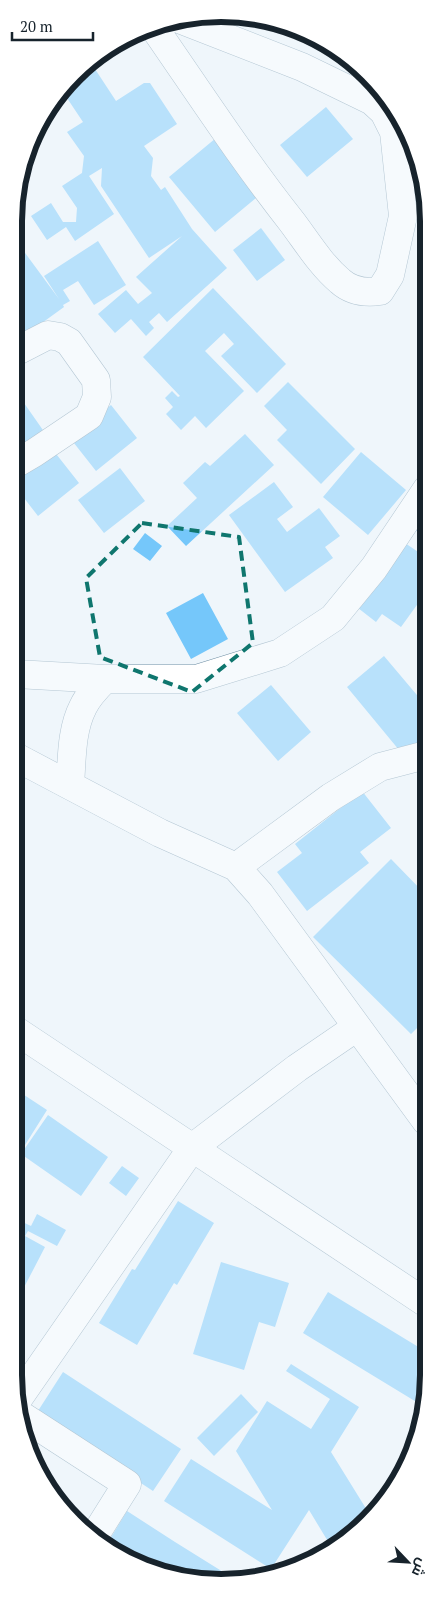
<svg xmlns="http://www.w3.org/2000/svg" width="443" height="1597" font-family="'PT Serif',Cairo,serif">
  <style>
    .building { fill: #75c7fa }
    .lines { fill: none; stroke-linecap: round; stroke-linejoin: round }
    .minor-casing { stroke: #6e8ea3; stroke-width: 29 }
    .minor { stroke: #fff; stroke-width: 28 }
    .marked { fill: none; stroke: #0f766e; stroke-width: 4; stroke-dasharray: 10 6; stroke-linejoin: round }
    .rim { fill: none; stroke: #17232c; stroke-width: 6 }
  </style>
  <rect width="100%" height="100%" fill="#eff6fb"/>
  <path class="building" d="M 292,28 L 310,34 L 305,40 Z
    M 92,69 L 95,69 L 116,101 L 144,83 L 150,83 L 177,124 L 144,146 L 153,158 L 151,176 L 161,190 L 165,187 L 192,229 L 227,268 L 167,322 L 159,313 L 149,322 L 154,328 L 146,336 L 131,319 L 115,333 L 98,314 L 126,290 L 138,304 L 152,293 L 136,277 L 182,236 L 149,258 L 101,186 L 102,168 L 89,176 L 114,214 L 75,241 L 66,227 L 47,240 L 31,216 L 51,203 L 63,222 L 76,222 L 77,208 L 62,186 L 82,173 L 84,156 L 67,132 L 83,122 L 63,92 L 71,83 Z
    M 326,107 L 353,139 L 307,177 L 280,145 Z
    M 216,138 L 262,193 L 215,232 L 169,177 Z
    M 261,228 L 285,260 L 257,281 L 233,250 Z
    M 98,241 L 126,285 L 94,305 L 78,281 L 63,290 L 70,301 L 63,305 L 64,307 L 17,341 L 17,242 L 59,299 L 44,276 Z
    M 213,288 L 286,364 L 257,393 L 221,356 L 234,344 L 224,333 L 205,351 L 244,391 L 206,428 L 195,416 L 181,430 L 166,414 L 173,407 L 165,398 L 172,391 L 178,397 L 180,396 L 143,357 Z
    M 288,382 L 355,449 L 321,484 L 277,440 L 287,430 L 264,406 Z
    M 17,393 L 45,433 L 17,453 Z
    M 111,405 L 137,438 L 96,471 L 70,438 Z
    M 245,434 L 274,465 L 186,546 L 167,526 L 197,498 L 183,483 L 205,462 L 210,466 Z
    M 53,450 L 79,483 L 38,516 L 17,489 L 17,479 Z
    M 361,452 L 406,490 L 368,535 L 323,497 Z
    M 120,468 L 145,501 L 104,533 L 78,500 Z
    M 274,482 L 293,507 L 277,519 L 287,532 L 319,508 L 340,536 L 325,547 L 333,558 L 285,592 L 229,515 Z
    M 427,512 L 427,538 L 415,530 Z
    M 145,533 L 162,546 L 150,561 L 133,549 Z
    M 405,543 L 427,558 L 427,591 L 401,627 L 382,614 L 376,622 L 358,608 Z
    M 203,593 L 228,639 L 191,659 L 166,613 Z
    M 384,656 L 427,707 L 427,736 L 404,756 L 347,687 Z
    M 271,685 L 311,732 L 278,761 L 237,713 Z
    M 362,791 L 391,828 L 360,852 L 369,863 L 307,911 L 277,872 L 302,853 L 295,844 Z
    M 391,859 L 426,895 L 426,943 L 420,950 L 426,956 L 426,1019 L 411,1034 L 313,937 Z
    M 15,1089 L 47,1110 L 20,1153 L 14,1149 Z
    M 48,1115 L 108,1157 L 81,1196 L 21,1154 Z
    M 122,1166 L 139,1178 L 126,1196 L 109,1183 Z
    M 178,1201 L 214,1223 L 177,1285 L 174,1283 L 137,1345 L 99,1323 L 132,1269 L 135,1270 Z
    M 37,1214 L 66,1230 L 57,1246 L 28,1231 L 25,1236 L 45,1247 L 18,1299 L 14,1297 L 14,1218 L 31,1226 Z
    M 221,1262 L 289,1283 L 275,1327 L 259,1322 L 244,1370 L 193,1354 Z
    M 328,1292 L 425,1351 L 425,1402 L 423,1406 L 303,1333 Z
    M 291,1364 L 359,1407 L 331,1452 L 370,1515 L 348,1540 L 332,1548 L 309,1510 L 271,1569 L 164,1501 L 191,1459 L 272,1510 L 236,1451 L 267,1401 L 311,1429 L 330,1399 L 286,1371 Z
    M 63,1372 L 181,1449 L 153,1491 L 36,1414 Z
    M 241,1394 L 258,1412 L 214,1456 L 197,1438 Z
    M 425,1407 L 425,1416 L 415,1442 L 407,1437 Z
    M 127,1511 L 175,1542 L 236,1580 L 208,1583 L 130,1562 L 107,1544 Z"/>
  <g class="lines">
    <g class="minor-casing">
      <path id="minor" d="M 155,29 C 200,94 243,160 292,222 C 307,242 321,265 340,281 C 351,291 366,293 380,291 L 390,275 L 403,216 L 394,132 L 384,112 L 372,101 L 302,67 L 179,19
        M 17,463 L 34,453 L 89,416 L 97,397 L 96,380 L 69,342 L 60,337 L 48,335 L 17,351
        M 16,674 L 105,679 L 196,679 L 280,653 L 333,618 L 374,568 L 427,489
        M 16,757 L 160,833 L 236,867 L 260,894 L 426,1121
        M 70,785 C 72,760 71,730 83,707 C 88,696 97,687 105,679
        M 236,867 L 331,797 L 380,767 L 426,755
        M 15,1030 L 426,1303
        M 18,1399 L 192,1148 L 297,1068 L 357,1027
        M 22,1416 L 127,1484 L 95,1535"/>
    </g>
    <use href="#minor" class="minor"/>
  </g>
  <path d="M0 0H443V1597H0ZM 142,523 L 239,537 L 253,643 L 192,692 L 100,657 L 86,578 Z" fill="#eff6fb" fill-opacity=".55" fill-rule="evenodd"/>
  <path class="marked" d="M 142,523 L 239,537 L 253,643 L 192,692 L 100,657 L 86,578 Z"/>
  <path d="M0 0H443V1597H0ZM221 22H221A199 199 0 0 1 420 221V1375A199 199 0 0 1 221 1574H221A199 199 0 0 1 22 1375V221A199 199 0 0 1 221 22Z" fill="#fff" fill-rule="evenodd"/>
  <path class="rim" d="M221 22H221A199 199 0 0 1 420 221V1375A199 199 0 0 1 221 1574H221A199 199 0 0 1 22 1375V221A199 199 0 0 1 221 22Z"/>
  <g transform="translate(408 1562) rotate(115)" stroke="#ffffff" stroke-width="4" paint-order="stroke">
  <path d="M0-4L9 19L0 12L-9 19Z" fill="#17232c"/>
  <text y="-8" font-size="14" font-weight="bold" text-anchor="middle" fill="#17232c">ش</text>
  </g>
  <path d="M12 32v8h81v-8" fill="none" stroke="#17232c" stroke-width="2.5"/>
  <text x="20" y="32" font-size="15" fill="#17232c" stroke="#ffffff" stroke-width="4" paint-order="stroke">20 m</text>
</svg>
